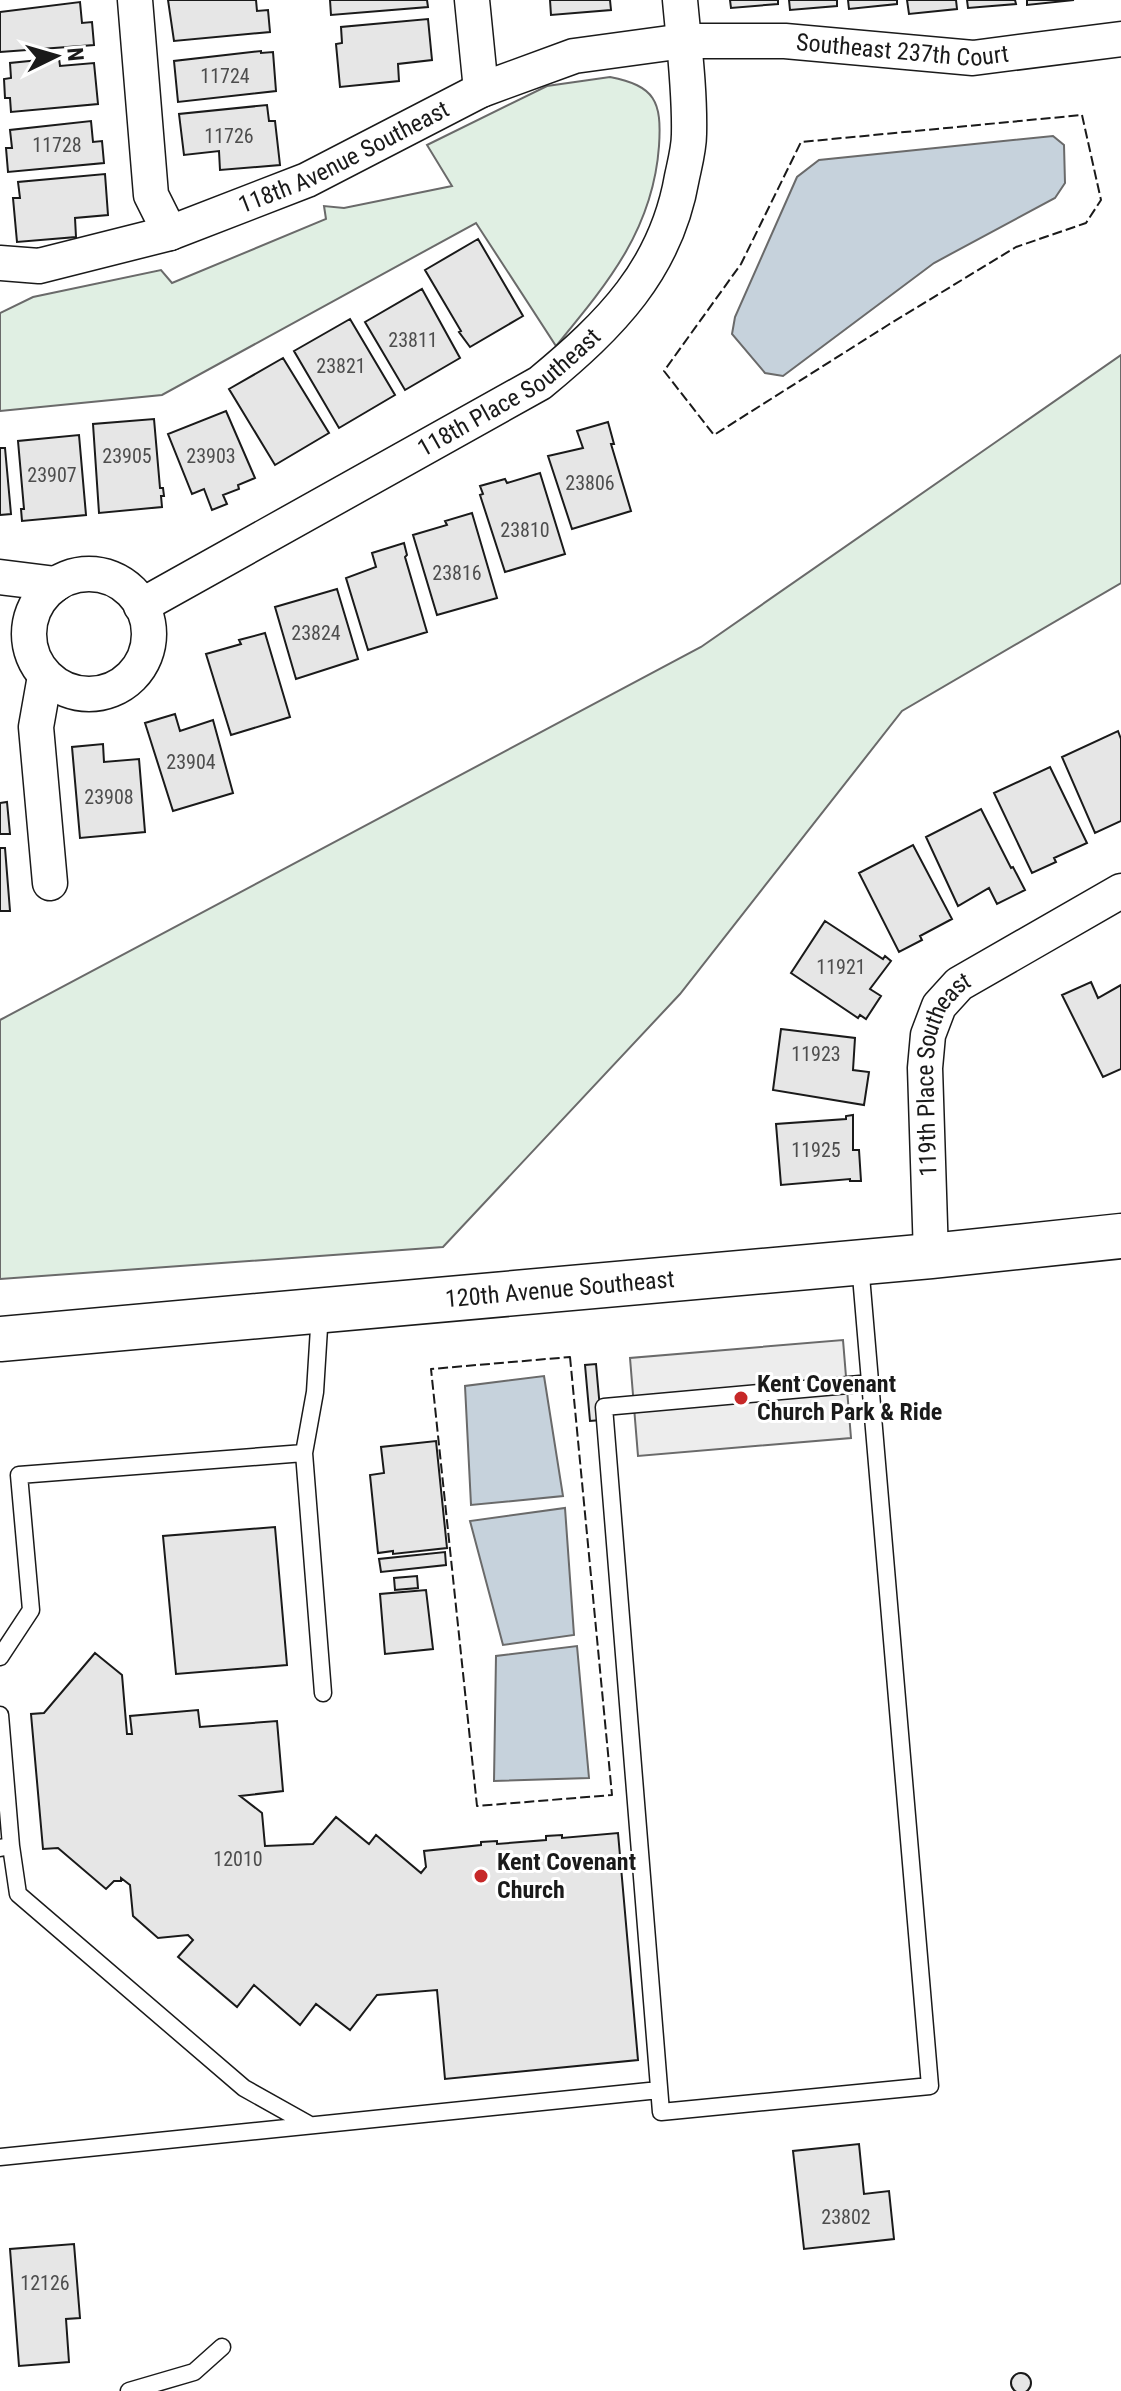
<svg xmlns="http://www.w3.org/2000/svg" width="1121" height="2391" font-family="'Roboto Condensed',sans-serif">
  <style>
    .green { fill: #e0efe3; stroke: #6a6a6a; stroke-width: 2 }
    .parking { fill: #ededed; stroke: #6a6a6a; stroke-width: 2 }
    .water { fill: #c6d2dc; stroke: #6a6a6a; stroke-width: 2 }
    .building { fill: #e6e6e6; stroke: #1a1a1a; stroke-width: 2 }
    .lines { fill: none; stroke-linecap: round; stroke-linejoin: round }
    .lane-casing { stroke: #1a1a1a; stroke-width: 19 }
    .street-casing { stroke: #1a1a1a; stroke-width: 37 }
    .secondary-casing { stroke: #1a1a1a; stroke-width: 47 }
    .lane { stroke: #fff; stroke-width: 16 }
    .street { stroke: #fff; stroke-width: 34 }
    .secondary { stroke: #fff; stroke-width: 44 }
    .fence { stroke: #1a1a1a; stroke-width: 2; stroke-dasharray: 10 4; stroke-linecap: butt }
    .poi-dot { fill: #c62828; stroke: #fff; stroke-width: 3 }
    .labels { text-anchor: middle; stroke-width: 6; stroke-linejoin: round; paint-order: stroke }
    .number-label { font-size: 20px; fill: #4d4d4d }
    .street-label { font-size: 24px; fill: #1a1a1a; stroke: #fff }
    .poi-label { font-size: 24px; font-weight: bold; fill: #1a1a1a; stroke: #fff; text-anchor: start }
  </style>
  <rect width="100%" height="100%" fill="#fff"/>
  <path class="green" d="M 610,77 C 655,86 662,101 659,146 C 653,230 607,284 556,346 L 476,223 L 162,395 L 0,411 L 0,313 L 33,297 L 161,270 L 172,283 L 326,219 L 324,206 L 344,208 L 452,186 L 427,145 L 547,86 Z
    M 1121,355 L 1121,583 L 902,711 L 680,994 L 443,1247 L 0,1279 L 0,1020 L 701,647 Z"/>
  <path class="parking" d="M 843,1340 L 851,1438 L 638,1456 L 630,1358 Z"/>
  <path class="water" d="M 1053,136 L 1064,145 L 1065,183 L 1055,198 L 934,263 L 783,376 L 765,373 L 732,334 L 735,317 L 797,177 L 819,160 Z
    M 544,1376 L 563,1496 L 471,1505 L 465,1386 Z
    M 565,1508 L 574,1635 L 503,1645 L 470,1521 Z
    M 577,1646 L 589,1778 L 494,1781 L 496,1656 Z"/>
  <path class="building" d="M 168,0 L 256,0 L 257,11 L 268,10 L 270,32 L 174,41 Z
    M 330,0 L 427,0 L 428,7 L 331,15 Z
    M 550,0 L 610,0 L 611,10 L 551,15 Z
    M 730,0 L 778,0 L 778,4 L 731,8 Z
    M 789,0 L 837,0 L 837,6 L 790,10 Z
    M 848,0 L 897,0 L 897,4 L 849,9 Z
    M 907,0 L 956,0 L 957,9 L 909,14 Z
    M 967,0 L 1015,0 L 1016,4 L 968,8 Z
    M 1027,0 L 1074,0 L 1027,5 Z
    M 80,2 L 82,23 L 92,22 L 94,45 L 0,52 L 0,12 Z
    M 428,19 L 432,60 L 398,64 L 399,81 L 340,87 L 336,44 L 342,43 L 341,27 Z
    M 261,51 L 261,53 L 273,52 L 276,91 L 178,102 L 174,61 Z
    M 59,58 L 60,66 L 94,63 L 98,104 L 11,112 L 10,98 L 5,98 L 4,79 L 11,78 L 10,63 Z
    M 267,105 L 269,121 L 275,121 L 280,165 L 220,170 L 219,151 L 184,155 L 179,114 Z
    M 91,121 L 93,142 L 102,141 L 104,163 L 8,172 L 6,148 L 12,148 L 10,130 Z
    M 105,174 L 108,215 L 75,218 L 76,237 L 17,242 L 13,198 L 20,198 L 18,182 Z
    M 478,239 L 523,316 L 470,347 L 459,332 L 461,331 L 425,270 Z
    M 422,289 L 460,358 L 405,390 L 365,322 Z
    M 350,319 L 395,395 L 339,428 L 294,351 Z
    M 283,358 L 329,433 L 275,465 L 229,389 Z
    M 226,411 L 255,478 L 238,485 L 239,489 L 223,495 L 227,504 L 212,510 L 204,489 L 192,494 L 168,434 Z
    M 154,419 L 160,488 L 163,488 L 164,496 L 161,496 L 162,507 L 99,513 L 93,424 Z
    M 608,422 L 614,444 L 611,444 L 631,511 L 572,529 L 548,456 L 583,448 L 577,431 Z
    M 79,435 L 86,515 L 22,521 L 21,509 L 24,509 L 18,441 Z
    M 0,448 L 5,448 L 11,514 L 0,515 Z
    M 540,473 L 565,554 L 505,572 L 480,495 L 483,494 L 480,486 L 505,479 L 507,483 Z
    M 472,513 L 497,598 L 437,615 L 413,535 L 447,525 L 445,521 Z
    M 404,543 L 407,555 L 405,557 L 427,632 L 368,650 L 346,578 L 376,567 L 372,553 Z
    M 337,589 L 358,659 L 296,679 L 275,607 Z
    M 265,633 L 290,717 L 231,735 L 206,654 L 241,644 L 239,640 Z
    M 175,714 L 180,731 L 213,720 L 233,793 L 173,811 L 145,723 Z
    M 1118,731 L 1121,739 L 1121,821 L 1095,833 L 1062,757 Z
    M 103,744 L 104,762 L 139,759 L 145,832 L 80,838 L 72,747 Z
    M 1050,767 L 1087,843 L 1054,858 L 1056,862 L 1032,873 L 994,793 Z
    M 7,802 L 10,834 L 0,834 L 0,803 Z
    M 981,809 L 1011,868 L 1013,867 L 1025,890 L 997,904 L 989,888 L 958,906 L 926,837 Z
    M 913,845 L 952,919 L 920,936 L 922,940 L 899,952 L 859,873 Z
    M 0,848 L 5,848 L 10,911 L 0,911 Z
    M 825,921 L 883,959 L 885,956 L 891,961 L 870,989 L 881,996 L 866,1019 L 860,1015 L 858,1018 L 791,973 Z
    M 1091,982 L 1098,998 L 1121,985 L 1121,1069 L 1103,1077 L 1062,995 Z
    M 781,1029 L 855,1038 L 853,1070 L 869,1072 L 864,1105 L 773,1090 Z
    M 853,1115 L 853,1150 L 859,1150 L 861,1181 L 850,1181 L 850,1179 L 781,1185 L 776,1124 L 846,1119 L 846,1116 Z
    M 596,1364 L 601,1420 L 590,1421 L 585,1365 Z
    M 436,1441 L 447,1548 L 393,1554 L 393,1551 L 378,1553 L 370,1475 L 384,1473 L 381,1447 Z
    M 275,1527 L 287,1665 L 176,1674 L 163,1536 Z
    M 445,1552 L 446,1565 L 381,1572 L 379,1559 Z
    M 417,1576 L 418,1588 L 395,1590 L 394,1578 Z
    M 426,1590 L 433,1649 L 385,1654 L 380,1594 Z
    M 95,1653 L 122,1675 L 127,1734 L 132,1734 L 130,1716 L 198,1710 L 200,1727 L 277,1721 L 283,1791 L 240,1796 L 262,1813 L 265,1846 L 313,1844 L 336,1817 L 369,1844 L 376,1835 L 421,1873 L 426,1867 L 424,1851 L 481,1845 L 481,1842 L 497,1841 L 497,1844 L 546,1840 L 546,1836 L 562,1835 L 562,1838 L 618,1833 L 638,2060 L 445,2079 L 437,1990 L 377,1995 L 350,2030 L 316,2004 L 300,2025 L 254,1985 L 237,2007 L 178,1957 L 193,1940 L 188,1935 L 158,1938 L 133,1916 L 130,1885 L 121,1878 L 121,1881 L 114,1881 L 106,1889 L 58,1848 L 43,1849 L 31,1714 L 44,1713 Z
    M 859,2144 L 864,2194 L 889,2191 L 894,2239 L 804,2249 L 793,2151 Z
    M 74,2244 L 80,2318 L 66,2319 L 69,2362 L 19,2366 L 10,2249 Z
    M1011 2383a10 10 0 1 1 20 0a10 10 0 1 1-20 0Z"/>
  <g class="lines">
    <g class="lane-casing">
      <path id="lane" d="M 860,1264 L 930,2086 L 661,2112 L 604,1407 L 871,1383
        M 304,1453 L 315,1392 L 320,1312
        M 0,1657 L 31,1610 L 19,1475 L 304,1453 L 323,1693
        M 0,1715 L 11,1846 L 0,1848
        M 11,1846 L 18,1894 L 244,2088 L 310,2125
        M 0,2157 L 659,2090
        M 129,2391 L 194,2372 L 222,2347"/>
    </g>
    <g class="street-casing">
      <g id="street">
        <path d="M 135,0 L 151,195 L 170,233"/>
        <path d="M 472,0 L 481,90"/>
        <path id="s1" d="M 0,263 L 39,266 L 170,233 L 307,180 L 481,90 L 574,56 L 684,41 L 785,41 L 973,58 L 1121,39"/>
        <circle cx="89" cy="634" r="60"/>
        <path d="M 0,577 L 56,584"/>
        <path id="s2" d="M 141,606 L 540,383 C 610,325 666,270 682,177 C 685,163 689,148 689,134 C 690,90 684,44 680,0"/>
        <path d="M 45,676 L 36,727 L 50,883"/>
        <path id="s3" d="M 931,1256 L 925,1068 L 928,1035 L 939,1006 L 959,984 L 1121,891"/>
      </g>
    </g>
    <g class="secondary-casing">
      <g id="secondary">
        <path id="s4" d="M 0,1339 L 931,1256 L 1121,1236"/>
      </g>
    </g>
    <use href="#lane" class="lane"/>
    <use href="#street" class="street"/>
    <use href="#secondary" class="secondary"/>
    <path class="fence" d="M 1082,115 L 1101,200 L 1086,223 L 1016,247 L 888,325 L 714,435 L 664,371 L 741,264 L 801,142 Z
      M 570,1357 L 612,1795 L 477,1806 L 431,1369 Z"/>
  </g>
  <g class="poi-dot">
    <circle cx="741" cy="1398" r="8"/>
    <circle cx="481" cy="1876" r="8"/>
  </g>
  <g class="labels">
    <g class="number-label">
      <text x="225" y="83">11724</text>
      <text x="229" y="143">11726</text>
      <text x="57" y="152">11728</text>
      <text x="413" y="347">23811</text>
      <text x="341" y="373">23821</text>
      <text x="127" y="463">23905</text>
      <text x="211" y="463">23903</text>
      <text x="52" y="482">23907</text>
      <text x="590" y="490">23806</text>
      <text x="525" y="537">23810</text>
      <text x="457" y="580">23816</text>
      <text x="316" y="640">23824</text>
      <text x="191" y="769">23904</text>
      <text x="109" y="804">23908</text>
      <text x="841" y="974">11921</text>
      <text x="816" y="1061">11923</text>
      <text x="816" y="1157">11925</text>
      <text x="238" y="1866">12010</text>
      <text x="846" y="2224">23802</text>
      <text x="45" y="2290">12126</text>
    </g>
    <g class="street-label">
      <text dy="8" stroke="none"><textPath href="#s1" startOffset="946">Southeast 237th Court</textPath></text>
      <text dy="8" stroke="none"><textPath href="#s1" startOffset="364">118th Avenue Southeast</textPath></text>
      <text dy="8" stroke="none"><textPath href="#s2" startOffset="426">118th Place Southeast</textPath></text>
      <text dy="8" stroke="none"><textPath href="#s3" startOffset="186">119th Place Southeast</textPath></text>
      <text dy="8" stroke="none"><textPath href="#s4" startOffset="562">120th Avenue Southeast</textPath></text>
    </g>
    <g class="poi-label">
      <text x="757" y="1392">Kent Covenant<tspan x="757" dy="28">Church Park &amp; Ride</tspan></text>
      <text x="497" y="1870">Kent Covenant<tspan x="497" dy="28">Church</tspan></text>
    </g>
  </g>
  <g transform="translate(56 56) rotate(85)" stroke="#ffffff" stroke-width="6" paint-order="stroke">
  <path d="M0-6L14 30L0 20L-14 30Z" fill="#1a1a1a"/>
  <text y="-12" font-size="22" font-weight="bold" text-anchor="middle" fill="#1a1a1a">N</text>
  </g>
</svg>
